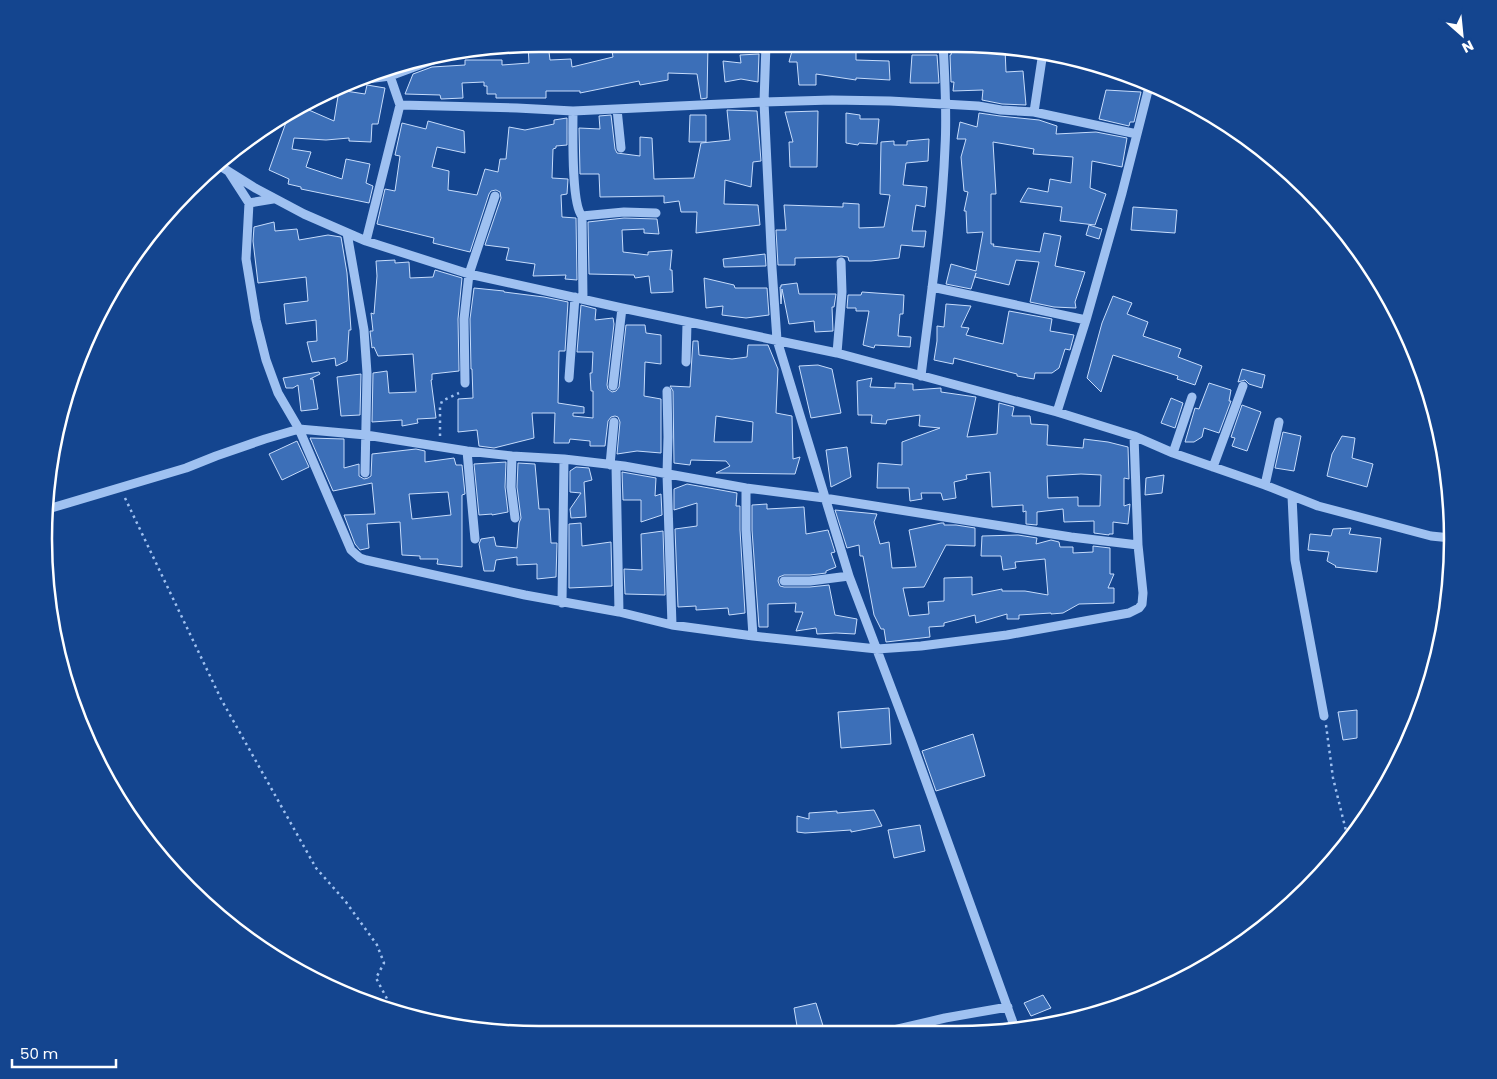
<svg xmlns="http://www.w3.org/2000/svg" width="1497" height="1079" font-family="Poppins,sans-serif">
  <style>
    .building { fill: #3c6fb8; stroke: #c6dcfc; fill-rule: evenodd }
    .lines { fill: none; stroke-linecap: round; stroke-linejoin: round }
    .path { stroke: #9fc1f1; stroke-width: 2.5; stroke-dasharray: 2.5 4; stroke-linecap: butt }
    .minor { stroke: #9fc1f1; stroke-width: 9 }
    .rim { fill: none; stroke: #fff; stroke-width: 2.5 }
  </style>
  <rect width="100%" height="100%" fill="#14458f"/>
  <path class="building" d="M 540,44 L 548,44 L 550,60 L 571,59 L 572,67 L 613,57 L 611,45 L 618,44 L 708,44 L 707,98 L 701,99 L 697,74 L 668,73 L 668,80 L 640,85 L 639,81 L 580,93 L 580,91 L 546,91 L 546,98 L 496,98 L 496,94 L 487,94 L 487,86 L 484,86 L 484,82 L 462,83 L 463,98 L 441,99 L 440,95 L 405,94 L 413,74 L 432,67 L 465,65 L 465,60 L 502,60 L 502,65 L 529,63 L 528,45 Z
    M 797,44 L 816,44 L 815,49 L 856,47 L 856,60 L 889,61 L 890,80 L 856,78 L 856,80 L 816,74 L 816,85 L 799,85 L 797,62 L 789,62 L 792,51 L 798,51 Z
    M 953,44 L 1005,48 L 1006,72 L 1023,71 L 1026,105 L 1002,104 L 982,100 L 983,90 L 953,91 L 954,82 L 951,82 L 950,55 L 951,55 Z
    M 759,54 L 758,82 L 741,79 L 725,82 L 723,61 L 741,63 L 740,55 Z
    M 912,55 L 937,55 L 939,83 L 910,83 Z
    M 367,85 L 385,88 L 378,124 L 372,124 L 371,142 L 349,141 L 349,138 L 326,140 L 294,138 L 292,149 L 311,152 L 306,167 L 342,179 L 346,159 L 370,164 L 366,183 L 373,186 L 369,203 L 301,189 L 301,187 L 288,184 L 289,179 L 269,170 L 289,114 L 302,107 L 334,121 L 339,90 L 365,94 Z
    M 1106,90 L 1141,92 L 1134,122 L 1130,122 L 1129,126 L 1099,119 Z
    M 727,110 L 757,111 L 761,161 L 753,162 L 751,187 L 725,180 L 724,204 L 758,205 L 760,225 L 696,233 L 697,212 L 681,212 L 679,201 L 664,203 L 664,196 L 600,197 L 599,174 L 580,174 L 579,128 L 600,129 L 599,116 L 611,115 L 615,149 L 617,153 L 640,156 L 640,137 L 652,138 L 654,179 L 694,178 L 701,143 L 730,140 Z
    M 818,111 L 817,167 L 790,167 L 789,142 L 793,142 L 785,112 Z
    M 846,113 L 860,115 L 860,119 L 879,119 L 877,144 L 859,143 L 858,145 L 846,143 Z
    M 979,113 L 1000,116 L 1039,120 L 1057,126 L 1056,134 L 1096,132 L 1127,138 L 1122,167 L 1092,161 L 1090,188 L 1106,194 L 1095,225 L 1060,221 L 1062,207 L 1020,202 L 1028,188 L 1048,192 L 1050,179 L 1071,183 L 1073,157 L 1033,154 L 1034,149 L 993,142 L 996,194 L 991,194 L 991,244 L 994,244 L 993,246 L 1040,252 L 1044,233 L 1061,236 L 1055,266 L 1085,272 L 1075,302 L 1076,308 L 1054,307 L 1030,302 L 1039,262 L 1016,260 L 1009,285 L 975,277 L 976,273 L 971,289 L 946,284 L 951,264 L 976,271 L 983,232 L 967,233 L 966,211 L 964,211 L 968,192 L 964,191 L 961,157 L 966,139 L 957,139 L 960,122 L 977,127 Z
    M 690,115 L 706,115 L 706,142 L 689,142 Z
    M 567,118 L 567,145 L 556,146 L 556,148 L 553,149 L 552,178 L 568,179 L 567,194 L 561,195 L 562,217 L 576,218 L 577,280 L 565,279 L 566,275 L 533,276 L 535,264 L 506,260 L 509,248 L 485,245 L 501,198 L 500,192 L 496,190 L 491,191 L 489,194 L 470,252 L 433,243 L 434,238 L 377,224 L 385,189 L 395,191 L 400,156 L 395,155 L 402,123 L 426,129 L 428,121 L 464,131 L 465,153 L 437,147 L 432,167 L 449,171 L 448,190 L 477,195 L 485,169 L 498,172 L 500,159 L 506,159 L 509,127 L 525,130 L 554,124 L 554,120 Z
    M 929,139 L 928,161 L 906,163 L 903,185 L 927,187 L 925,207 L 916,205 L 912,231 L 926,231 L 924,247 L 901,245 L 899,258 L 871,261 L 849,261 L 848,257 L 841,256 L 837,257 L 795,258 L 795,265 L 778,265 L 776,230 L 786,230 L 784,205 L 843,207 L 843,203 L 859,204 L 859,228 L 884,227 L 890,195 L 880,194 L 881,142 L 894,141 L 894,145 L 907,145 L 907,141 Z
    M 1133,207 L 1177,210 L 1175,233 L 1131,230 Z
    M 624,218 L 657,219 L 659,234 L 644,233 L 644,229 L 622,230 L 623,252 L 648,255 L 648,252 L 672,250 L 670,270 L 672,270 L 673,292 L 651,293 L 649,276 L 635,278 L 634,275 L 589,274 L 588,222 Z
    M 274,222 L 275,231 L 297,229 L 299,240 L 328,235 L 341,237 L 347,273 L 351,330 L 349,330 L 347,361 L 336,366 L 335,358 L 312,362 L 307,342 L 317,341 L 316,320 L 286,324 L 284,304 L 308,301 L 306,277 L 258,283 L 253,241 L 254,227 Z
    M 1089,225 L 1102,229 L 1099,239 L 1086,235 Z
    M 765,254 L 766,266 L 724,267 L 723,259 Z
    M 395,260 L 395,263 L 409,262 L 410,278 L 433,277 L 435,270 L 462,278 L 458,319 L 459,371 L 432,374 L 432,380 L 431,380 L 436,418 L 417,419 L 418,423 L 402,426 L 402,420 L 372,422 L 373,373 L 387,371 L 389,393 L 416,392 L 413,354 L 378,356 L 374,347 L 372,348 L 370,331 L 373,331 L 371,313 L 374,314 L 377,276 L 376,261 Z
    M 704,278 L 734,285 L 735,288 L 767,288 L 769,315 L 746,318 L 722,315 L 723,306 L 706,308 Z
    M 797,283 L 799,294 L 836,294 L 834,307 L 832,307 L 833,331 L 815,332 L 814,321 L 789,324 L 782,289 L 781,304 L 780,287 L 781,287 L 781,285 Z
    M 474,288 L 504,291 L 504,292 L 544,297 L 568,302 L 565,351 L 559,351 L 558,403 L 584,407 L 584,413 L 573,413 L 573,416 L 593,418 L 593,391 L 591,391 L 590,373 L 592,373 L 593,352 L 577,352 L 581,305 L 596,309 L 595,320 L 613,318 L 614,324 L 607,385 L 608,389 L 612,392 L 616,391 L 619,387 L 626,325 L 645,325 L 646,333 L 661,335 L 661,364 L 645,362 L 644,396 L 661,399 L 661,453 L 637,451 L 617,454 L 620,422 L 618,417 L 615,416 L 611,417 L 608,421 L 605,446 L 590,446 L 590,441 L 570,439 L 569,443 L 554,443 L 555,413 L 532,413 L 534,438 L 494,448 L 479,446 L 477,430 L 458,432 L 458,399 L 473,398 L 472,369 L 471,369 L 470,319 Z
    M 862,292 L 904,295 L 903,314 L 900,314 L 898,336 L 911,337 L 910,347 L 875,345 L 874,348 L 863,345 L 869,311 L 856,311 L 856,308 L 847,308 L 848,295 L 861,295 Z
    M 1113,296 L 1132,303 L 1127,314 L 1148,322 L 1143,336 L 1181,349 L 1178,357 L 1202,366 L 1195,385 L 1177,379 L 1178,376 L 1113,355 L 1101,392 L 1087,378 L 1102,323 Z
    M 946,304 L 971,306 L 961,327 L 969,328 L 966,335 L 1003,344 L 1009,311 L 1052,319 L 1050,331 L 1074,335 L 1070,350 L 1065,349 L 1059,368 L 1052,373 L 1035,373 L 1034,379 L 1017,376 L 1017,374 L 954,358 L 953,364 L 934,360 L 937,341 L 937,326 L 944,327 Z
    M 693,341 L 698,341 L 699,355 L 732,359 L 747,357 L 748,345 L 768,345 L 778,369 L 776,413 L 792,416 L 793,459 L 800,457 L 795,474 L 716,473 L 730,466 L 726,461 L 691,460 L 690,465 L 674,463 L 673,391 L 670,386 L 690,387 ZM 716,416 L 753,422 L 752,442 L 714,442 Z
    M 818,365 L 832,369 L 841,413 L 811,418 L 799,366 Z
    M 1242,369 L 1265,375 L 1262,388 L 1249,384 L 1245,380 L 1238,382 Z
    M 319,372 L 320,374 L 310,379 L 313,379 L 318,409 L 301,411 L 298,385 L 293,388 L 286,388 L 283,378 Z
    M 361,374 L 360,415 L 341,416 L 337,377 Z
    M 872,378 L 870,387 L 895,388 L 895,383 L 913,384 L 913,390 L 941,388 L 941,392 L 976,397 L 967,437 L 997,434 L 999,403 L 1014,407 L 1012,416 L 1030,416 L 1031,424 L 1048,425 L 1047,445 L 1083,448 L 1084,439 L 1108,442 L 1128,447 L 1129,479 L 1124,478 L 1124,506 L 1130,504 L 1128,524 L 1113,522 L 1113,534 L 1109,534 L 1109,535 L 1094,533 L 1094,521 L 1064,522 L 1063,509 L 1037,512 L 1037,525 L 1026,524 L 1026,511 L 1023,512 L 1023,505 L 992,507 L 990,472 L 966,475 L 967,479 L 954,482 L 956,498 L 943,500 L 941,493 L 921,493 L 922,499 L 910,501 L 909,488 L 877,488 L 878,463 L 902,465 L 902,442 L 940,428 L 919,426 L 920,415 L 887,420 L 886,424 L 871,423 L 872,415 L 858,415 L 857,381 ZM 1081,474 L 1101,475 L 1100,506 L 1078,506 L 1078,497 L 1048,498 L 1047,476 Z
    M 1209,383 L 1231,390 L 1229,401 L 1231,401 L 1219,433 L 1204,428 L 1202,437 L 1194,442 L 1185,442 L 1195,408 L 1199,409 Z
    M 1171,398 L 1183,403 L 1175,428 L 1161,423 Z
    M 1242,405 L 1261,412 L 1247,451 L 1232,446 L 1235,438 L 1231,437 Z
    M 1283,432 L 1301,436 L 1294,471 L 1275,468 Z
    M 1342,436 L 1355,438 L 1352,458 L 1373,464 L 1367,487 L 1327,476 L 1332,454 Z
    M 310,438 L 344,439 L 344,468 L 359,464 L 359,476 L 364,479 L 368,478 L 371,476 L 372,454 L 416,449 L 425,451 L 425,462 L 454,458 L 456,465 L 462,465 L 465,494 L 462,495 L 462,567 L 437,564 L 438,559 L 420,559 L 420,556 L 402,555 L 400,522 L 367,524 L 369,548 L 360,550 L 355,544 L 344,515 L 375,514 L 372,483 L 333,491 ZM 448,492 L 451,515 L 412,519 L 409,494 Z
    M 297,441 L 309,467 L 282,480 L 269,454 Z
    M 847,447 L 851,477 L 831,487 L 826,450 Z
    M 506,462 L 505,487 L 508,512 L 492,515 L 492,514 L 479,515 L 474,464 Z
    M 518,463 L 535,464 L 539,509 L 549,509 L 551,543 L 557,543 L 556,577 L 537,579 L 537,564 L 517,565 L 517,557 L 496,560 L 494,571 L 484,571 L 479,544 L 481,539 L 494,537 L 496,546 L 517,548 L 519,523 L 521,518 L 517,487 Z
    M 576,467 L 589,468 L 592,480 L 584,482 L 586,517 L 571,518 L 570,509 L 581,493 L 570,492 L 570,471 Z
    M 622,472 L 656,478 L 655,496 L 661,494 L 662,515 L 641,522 L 641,500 L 623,500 Z
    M 1164,475 L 1162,493 L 1145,495 L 1146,478 Z
    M 687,484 L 737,493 L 736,506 L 740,506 L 740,530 L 745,613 L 729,615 L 728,608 L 696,610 L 696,606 L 678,607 L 675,529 L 697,526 L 697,503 L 674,510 L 674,489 Z
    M 767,504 L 767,509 L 804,507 L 806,534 L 828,530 L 835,552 L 831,553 L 836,567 L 826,571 L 826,573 L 810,575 L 784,575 L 779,577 L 778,581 L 780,586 L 784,587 L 810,587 L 829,585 L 835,615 L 857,619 L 855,634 L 836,633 L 817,634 L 816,628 L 796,631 L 803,612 L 795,612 L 796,603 L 768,604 L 768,627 L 759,627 L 752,530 L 752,505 Z
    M 835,510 L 877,514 L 874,522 L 880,544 L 889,542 L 892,568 L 916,567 L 909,530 L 941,523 L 944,523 L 944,525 L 956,525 L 975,528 L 975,546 L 946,545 L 924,587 L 903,588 L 909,616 L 929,614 L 928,602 L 944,601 L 944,578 L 972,577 L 972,595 L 1002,589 L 1002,591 L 1025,591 L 1048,595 L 1045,559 L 1015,562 L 1016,568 L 1003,570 L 1001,556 L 981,556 L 982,536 L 1018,535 L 1037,538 L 1036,544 L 1051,540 L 1059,542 L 1060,547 L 1073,547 L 1073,553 L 1093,552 L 1093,546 L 1110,548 L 1110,574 L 1114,574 L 1108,588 L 1114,588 L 1114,603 L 1079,604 L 1063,613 L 1051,614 L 1051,613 L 1019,615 L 1019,619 L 1007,619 L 1007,614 L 976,623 L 975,615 L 944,623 L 944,626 L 929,627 L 930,637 L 886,642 L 884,629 L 881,629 L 874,615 L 863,556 L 860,556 L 859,545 L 847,548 Z
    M 581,523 L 582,546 L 611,542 L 612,586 L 569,588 L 569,524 Z
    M 1351,528 L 1349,534 L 1381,538 L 1377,572 L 1335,567 L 1336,566 L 1327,561 L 1329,552 L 1308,550 L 1310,534 L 1331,536 L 1333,529 Z
    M 663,531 L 665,595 L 625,594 L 624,569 L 642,570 L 641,534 Z
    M 889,708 L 891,744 L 841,748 L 838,712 Z
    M 1357,710 L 1357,738 L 1343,740 L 1338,712 Z
    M 973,734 L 985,776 L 936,791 L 922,751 Z
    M 874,810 L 882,826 L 851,832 L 851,830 L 805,833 L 797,832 L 797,816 L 809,819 L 809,813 L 837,811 L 837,813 Z
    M 920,825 L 925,851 L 894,858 L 888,830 Z
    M 1043,995 L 1051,1008 L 1031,1016 L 1024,1003 Z
    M 816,1003 L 824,1029 L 814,1032 L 798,1032 L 794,1008 Z"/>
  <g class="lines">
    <path class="path" d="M 440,436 L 440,407 L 442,401 L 459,393
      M 125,498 L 221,699 L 316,868 L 346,902 L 377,945 L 384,963 L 376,978 L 394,1012
      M 1326,725 L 1333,778 L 1349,843"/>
    <path class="minor" d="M 766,44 L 764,102 L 772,268 L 777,340 L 849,576 L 911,740 L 1016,1031
      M 390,76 L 441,57
      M 352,81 L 390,76 L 400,105
      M 617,109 L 621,148
      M 573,111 C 573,131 571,204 582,216
      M 1034,112 L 1043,52
      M 220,166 L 255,188 L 304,214 L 366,241 L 469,274 L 622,308 L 837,353 L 1057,412 L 1134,436 L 1173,453 L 1265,485 L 1318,506 L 1431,536 L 1451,538
      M 229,172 L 249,203 L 246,259 L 256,320 L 266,360 L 278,393 L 299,429 L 351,550 L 360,558 L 366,560 L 525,595 L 619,612 L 672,625 L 753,636 L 877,649 L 921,646 L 1007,635 L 1129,613 L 1139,608 L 1142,604 L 1143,593 L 1138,545 L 1134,436
      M 249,203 L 273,199
      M 347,233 L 364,330 L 367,373 L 365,473
      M 366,241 L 400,105 L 517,108 L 573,111 L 764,102 L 832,100 L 890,101 L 978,106 L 1001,110 L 1034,112 L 1137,134
      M 932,287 L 1086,320
      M 583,299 L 582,216 L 624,212 L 656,213
      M 837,353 L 842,292 L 841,262
      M 686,362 L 687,323
      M 921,376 C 930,300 942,224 945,147 C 947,113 945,78 943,44
      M 569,378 L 575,297
      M 465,383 L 464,319 L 469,274 L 495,196
      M 613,386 L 622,308
      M 667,391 L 668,437 L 667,474 L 672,625
      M 1057,412 L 1086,320 L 1122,193 L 1150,83
      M 467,451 L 475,539
      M 1173,453 L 1192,397
      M 512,456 L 511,487 L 515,518
      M 610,465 L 614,422
      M 616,466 L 619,612
      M 1213,467 L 1243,386
      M 1265,485 L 1279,422
      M 746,488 L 746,530 L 753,636
      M 1292,496 L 1295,560 L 1324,716
      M 48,509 L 186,468 L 216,456 L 265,439 L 299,429 L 366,435 L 467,451 L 512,456 L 564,459 L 624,466 L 746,488 L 824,498 L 1071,537 L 1138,545
      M 784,581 L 810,581 L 849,576
      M 562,603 L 564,459
      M 885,1032 L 945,1018 L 1008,1007"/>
  </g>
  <path d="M0 0H1497V1079H0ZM539 52H957A487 487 0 0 1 1444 539V539A487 487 0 0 1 957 1026H539A487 487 0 0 1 52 539V539A487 487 0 0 1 539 52Z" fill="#14458f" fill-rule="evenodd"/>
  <path class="rim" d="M539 52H957A487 487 0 0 1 1444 539V539A487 487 0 0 1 957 1026H539A487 487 0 0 1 52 539V539A487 487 0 0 1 539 52Z"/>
  <g transform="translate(1462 35) rotate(153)" stroke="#14458f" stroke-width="4" paint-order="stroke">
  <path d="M0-4L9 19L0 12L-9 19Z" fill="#ffffff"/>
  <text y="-8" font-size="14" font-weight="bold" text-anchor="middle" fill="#ffffff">N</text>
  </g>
  <path d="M12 1059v8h104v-8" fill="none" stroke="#ffffff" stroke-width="2.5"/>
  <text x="20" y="1059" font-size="15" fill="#ffffff" stroke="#14458f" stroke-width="4" paint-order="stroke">50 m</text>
</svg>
